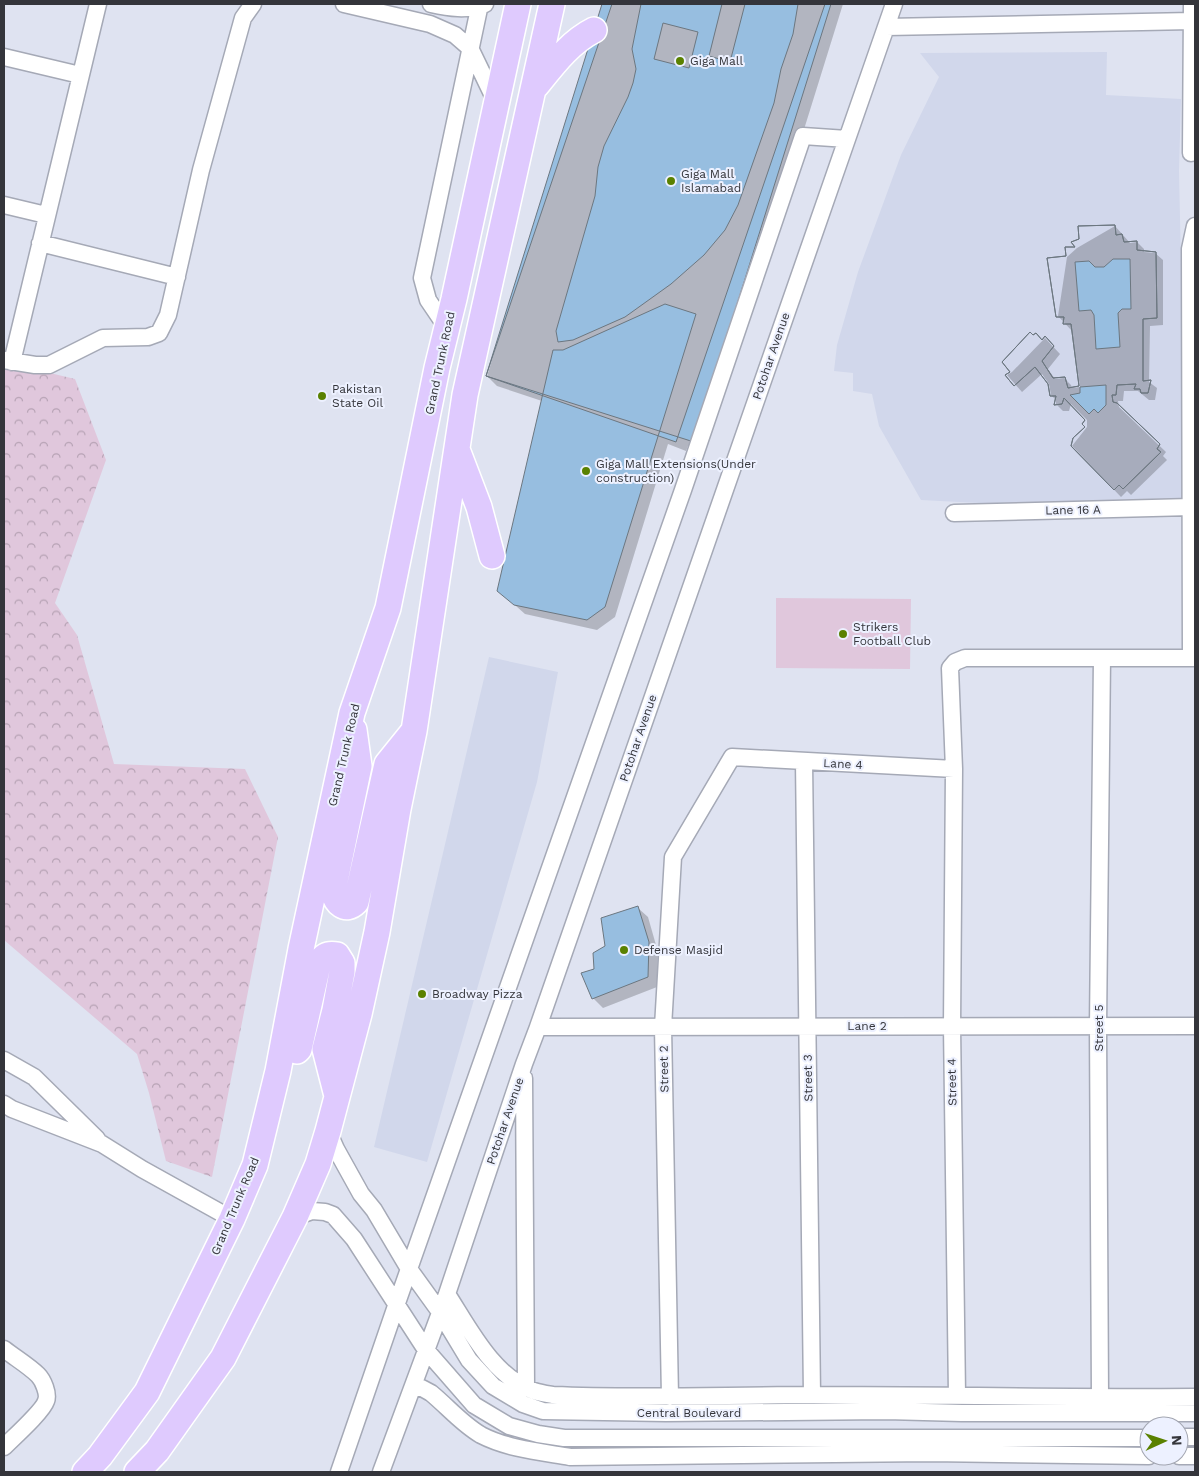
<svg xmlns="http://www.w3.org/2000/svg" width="1199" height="1476" font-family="'Work Sans',sans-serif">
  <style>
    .built { fill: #d1d7eb }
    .grass { fill: #e0c7dc }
    .forest { fill: url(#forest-crowns) }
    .shadow { fill: #0003 }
    .building { fill: #97bee0; stroke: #6c7780; fill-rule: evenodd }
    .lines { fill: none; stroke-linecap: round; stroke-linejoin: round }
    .minor-casing { stroke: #a5a9b6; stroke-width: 19 }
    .highway-casing { stroke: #fff; stroke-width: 28 }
    .minor { stroke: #fff; stroke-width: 16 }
    .highway { stroke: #dfcafe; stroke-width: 25 }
    .poi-dot { fill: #5a8100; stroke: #edf1ff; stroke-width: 2 }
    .labels { text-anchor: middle; stroke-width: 4; stroke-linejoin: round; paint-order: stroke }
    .poi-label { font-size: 12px; fill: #34353b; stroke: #edf1ff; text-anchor: start }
    .street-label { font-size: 12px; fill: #34353b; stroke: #edf1ff }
  </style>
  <defs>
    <pattern id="forest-crowns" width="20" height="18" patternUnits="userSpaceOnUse" patternTransform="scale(1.25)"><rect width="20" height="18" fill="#e0c7dc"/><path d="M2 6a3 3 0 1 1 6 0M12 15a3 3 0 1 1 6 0" fill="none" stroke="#b6a2b4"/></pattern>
  </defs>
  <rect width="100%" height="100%" fill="#dfe3f1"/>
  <path class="built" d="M 1107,52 L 1106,95 L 1181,99 L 1179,171 L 1186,500 L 998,504 L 921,500 L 879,426 L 872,394 L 853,391 L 853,373 L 834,371 L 837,345 L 858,272 L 901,155 L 939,77 L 920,53 Z
    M 489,657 L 558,672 L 537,782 L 427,1162 L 374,1147 Z"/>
  <path class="grass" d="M 776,598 L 911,599 L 910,669 L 776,668 Z"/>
  <path class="forest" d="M 4,362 L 75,379 L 106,460 L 55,603 L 77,635 L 114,764 L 245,769 L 278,837 L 212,1177 L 166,1161 L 149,1093 L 137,1054 L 4,940 Z"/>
  <path class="shadow" d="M 603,4 L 843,4 L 704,451 L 688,446 L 686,451 L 668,444 L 615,617 L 597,630 L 525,614 L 498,590 L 542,401 L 497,386 L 487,376 Z
    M 1115,226 L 1130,243 L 1137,242 L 1144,249 L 1144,252 L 1155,253 L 1163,260 L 1163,325 L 1150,326 L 1149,382 L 1157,388 L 1155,400 L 1149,400 L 1138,391 L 1124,391 L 1123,401 L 1118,401 L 1119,407 L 1166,452 L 1163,456 L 1167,460 L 1131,495 L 1127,491 L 1121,497 L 1072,446 L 1087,427 L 1087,420 L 1071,404 L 1069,411 L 1063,411 L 1056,404 L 1056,400 L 1051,395 L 1049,384 L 1042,374 L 1022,392 L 1007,375 L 1012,372 L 1045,338 L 1060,354 L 1048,369 L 1055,379 L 1064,378 L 1071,385 L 1072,388 L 1080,387 L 1072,331 L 1058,316 L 1067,257 L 1077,248 Z
    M 638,908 L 648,917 L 658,952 L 657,987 L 603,1008 L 594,999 L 583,973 L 596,970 L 606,947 Z"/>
  <path class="building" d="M 602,4 L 831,4 L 694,442 L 486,376 Z
    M 612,4 L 825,4 L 676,442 L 486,376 Z
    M 641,4 L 798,4 L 793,34 L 781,69 L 774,103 L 738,205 L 725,230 L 704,255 L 671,284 L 625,317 L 573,340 L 558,342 L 556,331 L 595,196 L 598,167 L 604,146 L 628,97 L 633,83 L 636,69 L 632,49 Z
    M 722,4 L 745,4 L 730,62 L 709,56 Z
    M 663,23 L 698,32 L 689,68 L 654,59 Z
    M 1115,225 L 1116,235 L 1122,234 L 1124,242 L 1137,241 L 1137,250 L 1156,252 L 1157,318 L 1143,319 L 1143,381 L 1151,380 L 1148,393 L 1141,393 L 1140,389 L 1134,389 L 1136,384 L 1117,385 L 1116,395 L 1112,395 L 1113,402 L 1117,403 L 1160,444 L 1157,449 L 1161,452 L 1123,489 L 1119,485 L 1114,490 L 1071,446 L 1073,438 L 1085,427 L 1082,424 L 1085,420 L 1064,398 L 1062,404 L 1054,405 L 1056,396 L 1050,396 L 1048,384 L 1035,367 L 1014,386 L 1005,375 L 1010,372 L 1002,362 L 1030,332 L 1033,335 L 1036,333 L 1042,340 L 1045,336 L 1054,346 L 1042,361 L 1053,378 L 1065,377 L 1068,388 L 1079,386 L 1071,324 L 1063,324 L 1064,317 L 1056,317 L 1047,258 L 1066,256 L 1065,247 L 1075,247 L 1071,242 L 1079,239 L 1078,226 ZM 1113,259 L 1130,259 L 1131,309 L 1122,309 L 1118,313 L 1120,347 L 1096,349 L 1094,315 L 1091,310 L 1079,311 L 1075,262 L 1089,261 L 1095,267 L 1104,267 ZM 1106,385 L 1106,405 L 1098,413 L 1094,409 L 1089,414 L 1070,395 L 1080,393 L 1080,387 Z
    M 1115,225 L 1116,235 L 1122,234 L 1124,242 L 1137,241 L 1137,250 L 1156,252 L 1157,318 L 1143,319 L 1143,381 L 1151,380 L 1148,393 L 1141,393 L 1140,389 L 1134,389 L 1136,384 L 1117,385 L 1116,395 L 1112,395 L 1113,402 L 1117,403 L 1160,444 L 1157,449 L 1161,452 L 1123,489 L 1119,485 L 1114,490 L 1071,446 L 1073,438 L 1085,427 L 1082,424 L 1085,420 L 1064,398 L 1062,404 L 1054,405 L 1056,396 L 1050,396 L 1048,384 L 1035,367 L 1014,386 L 1005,375 L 1010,372 L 1002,362 L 1030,332 L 1033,335 L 1036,333 L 1042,340 L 1045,336 L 1054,346 L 1042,361 L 1053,378 L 1065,377 L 1068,388 L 1079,386 L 1071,324 L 1063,324 L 1064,317 L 1056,317 L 1047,258 L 1066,256 L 1065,247 L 1075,247 L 1071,242 L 1079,239 L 1078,226 Z
    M 665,304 L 696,314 L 605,607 L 587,620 L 514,605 L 497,591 L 553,350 L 563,350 Z
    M 638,906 L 649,942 L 648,977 L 592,999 L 581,973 L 594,969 L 593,953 L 605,946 L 601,918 Z"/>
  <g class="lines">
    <g class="minor-casing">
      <path id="minor" d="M 344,4 L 430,24 L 455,35 L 470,48 L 497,104
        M 431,4 C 449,8 467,11 485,4
        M 886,27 L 1192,21
        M 4,57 L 80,75
        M 1191,153 L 1192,4
        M 4,205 L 46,215
        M 40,243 L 177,277
        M 447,328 L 428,300 L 422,278 L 480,4
        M 4,360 L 35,365 L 49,365 L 103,338 L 148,337 L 159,333 L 168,315 L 201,170 L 243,18 L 253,4
        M 12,362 L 98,4
        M 954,513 L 1191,507
        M 1191,658 L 1190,249 L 1195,226
        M 804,762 L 812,1395
        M 538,1027 L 1195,1026
        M 4,1060 L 34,1077 L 97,1139
        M 524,1078 L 526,1387
        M 4,1104 L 12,1109 L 102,1144 L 142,1169 L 232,1219
        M 328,1131 L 336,1149 L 361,1194 L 374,1210 L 409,1269 L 440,1312 L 469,1360 L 493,1386 L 523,1404 L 543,1411 L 666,1413 L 886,1411 L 962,1413 L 1195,1413
        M 295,1217 L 312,1211 L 325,1212 L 333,1215 L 354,1239 L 426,1350 L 474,1405 L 509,1426 L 538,1434 L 564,1438 L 1149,1438
        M 447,1294 C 469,1328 493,1377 534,1391 C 540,1393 547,1394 553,1395 C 640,1399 727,1395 814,1395 C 941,1395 1068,1398 1195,1397
        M 4,1349 C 14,1357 29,1366 38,1375 C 43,1380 49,1394 46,1401 C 43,1411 13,1438 4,1447
        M 414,1385 C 420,1387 426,1390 431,1393 C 448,1407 462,1424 481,1435 C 508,1449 541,1452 570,1457 L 930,1453 L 1149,1456
        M 957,1395 L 952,1026 L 954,769 L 950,668 L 955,662 L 965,658 L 1195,658
        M 670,1397 L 663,1027 L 673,857 L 732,757 L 954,769
        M 1100,1398 L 1098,1026 L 1102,658
        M 1179,1437 L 1195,1437
        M 1179,1456 L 1195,1456
        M 339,1472 L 397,1303 L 683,490 L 803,136 L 847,139
        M 381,1472 L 447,1294 L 524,1064 L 538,1027 L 894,4"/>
    </g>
    <g class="highway-casing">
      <path id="highway" d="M 536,86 C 553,65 570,42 594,30
        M 458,452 L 479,507 L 492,556
        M 354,730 L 359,766 L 333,891 C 336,903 345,913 356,902 L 387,764 L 412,733
        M 297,1051 L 299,1049 L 318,965 C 323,956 327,953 337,955 L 342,963 L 342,972 L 335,1010 L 325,1049 L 336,1092
        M 85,1472 L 100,1456 L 147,1392 L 232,1219 L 255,1165 L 278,1071 L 301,949 L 352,713 L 388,608 L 437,368 L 454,299 L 518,4
        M 137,1472 L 157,1451 L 223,1358 L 295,1217 L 318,1164 L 328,1131 L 359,1014 L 377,932 L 398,809 L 414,731 L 465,395 L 552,4"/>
    </g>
    <use href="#minor" class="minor"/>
    <use href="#highway" class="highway"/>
  </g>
  <g class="poi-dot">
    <circle cx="680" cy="61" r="5"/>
    <circle cx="671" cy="181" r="5"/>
    <circle cx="322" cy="396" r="5"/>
    <circle cx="586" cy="471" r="5"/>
    <circle cx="843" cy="634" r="5"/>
    <circle cx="624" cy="950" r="5"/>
    <circle cx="422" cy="994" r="5"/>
  </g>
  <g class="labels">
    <g class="poi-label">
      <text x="690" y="65">Giga Mall</text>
      <text x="681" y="178">Giga Mall<tspan x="681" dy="14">Islamabad</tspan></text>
      <text x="332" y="393">Pakistan<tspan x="332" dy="14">State Oil</tspan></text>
      <text x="596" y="468">Giga Mall Extensions(Under<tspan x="596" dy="14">construction)</tspan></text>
      <text x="853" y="631">Strikers<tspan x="853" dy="14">Football Club</tspan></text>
      <text x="634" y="954">Defense Masjid</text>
      <text x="432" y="998">Broadway Pizza</text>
    </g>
    <g class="street-label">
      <text transform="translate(771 356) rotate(-71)" y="4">Potohar Avenue</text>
      <text transform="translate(440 363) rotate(-78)" y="4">Grand Trunk Road</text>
      <text transform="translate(1073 510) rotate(-1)" y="4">Lane 16 A</text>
      <text transform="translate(638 738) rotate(-71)" y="4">Potohar Avenue</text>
      <text transform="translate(344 755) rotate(-77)" y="4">Grand Trunk Road</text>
      <text transform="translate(843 764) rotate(3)" y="4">Lane 4</text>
      <text x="867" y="1030">Lane 2</text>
      <text transform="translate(1099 1028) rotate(-90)" y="4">Street 5</text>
      <text transform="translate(664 1069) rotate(-91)" y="4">Street 2</text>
      <text transform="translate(808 1078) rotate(-91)" y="4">Street 3</text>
      <text transform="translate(952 1082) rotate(-91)" y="4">Street 4</text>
      <text transform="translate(505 1121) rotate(-71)" y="4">Potohar Avenue</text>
      <text transform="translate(235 1206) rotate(-67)" y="4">Grand Trunk Road</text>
      <text x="689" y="1417">Central Boulevard</text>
    </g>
  </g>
  <rect width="1199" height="1476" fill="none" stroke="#34353b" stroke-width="10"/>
  <g transform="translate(1164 1441) rotate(87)"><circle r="24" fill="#edf1ff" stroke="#a3a6b1"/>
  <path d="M0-4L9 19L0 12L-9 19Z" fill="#5a8100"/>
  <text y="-8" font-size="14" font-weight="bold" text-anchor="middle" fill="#34353b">N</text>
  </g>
</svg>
